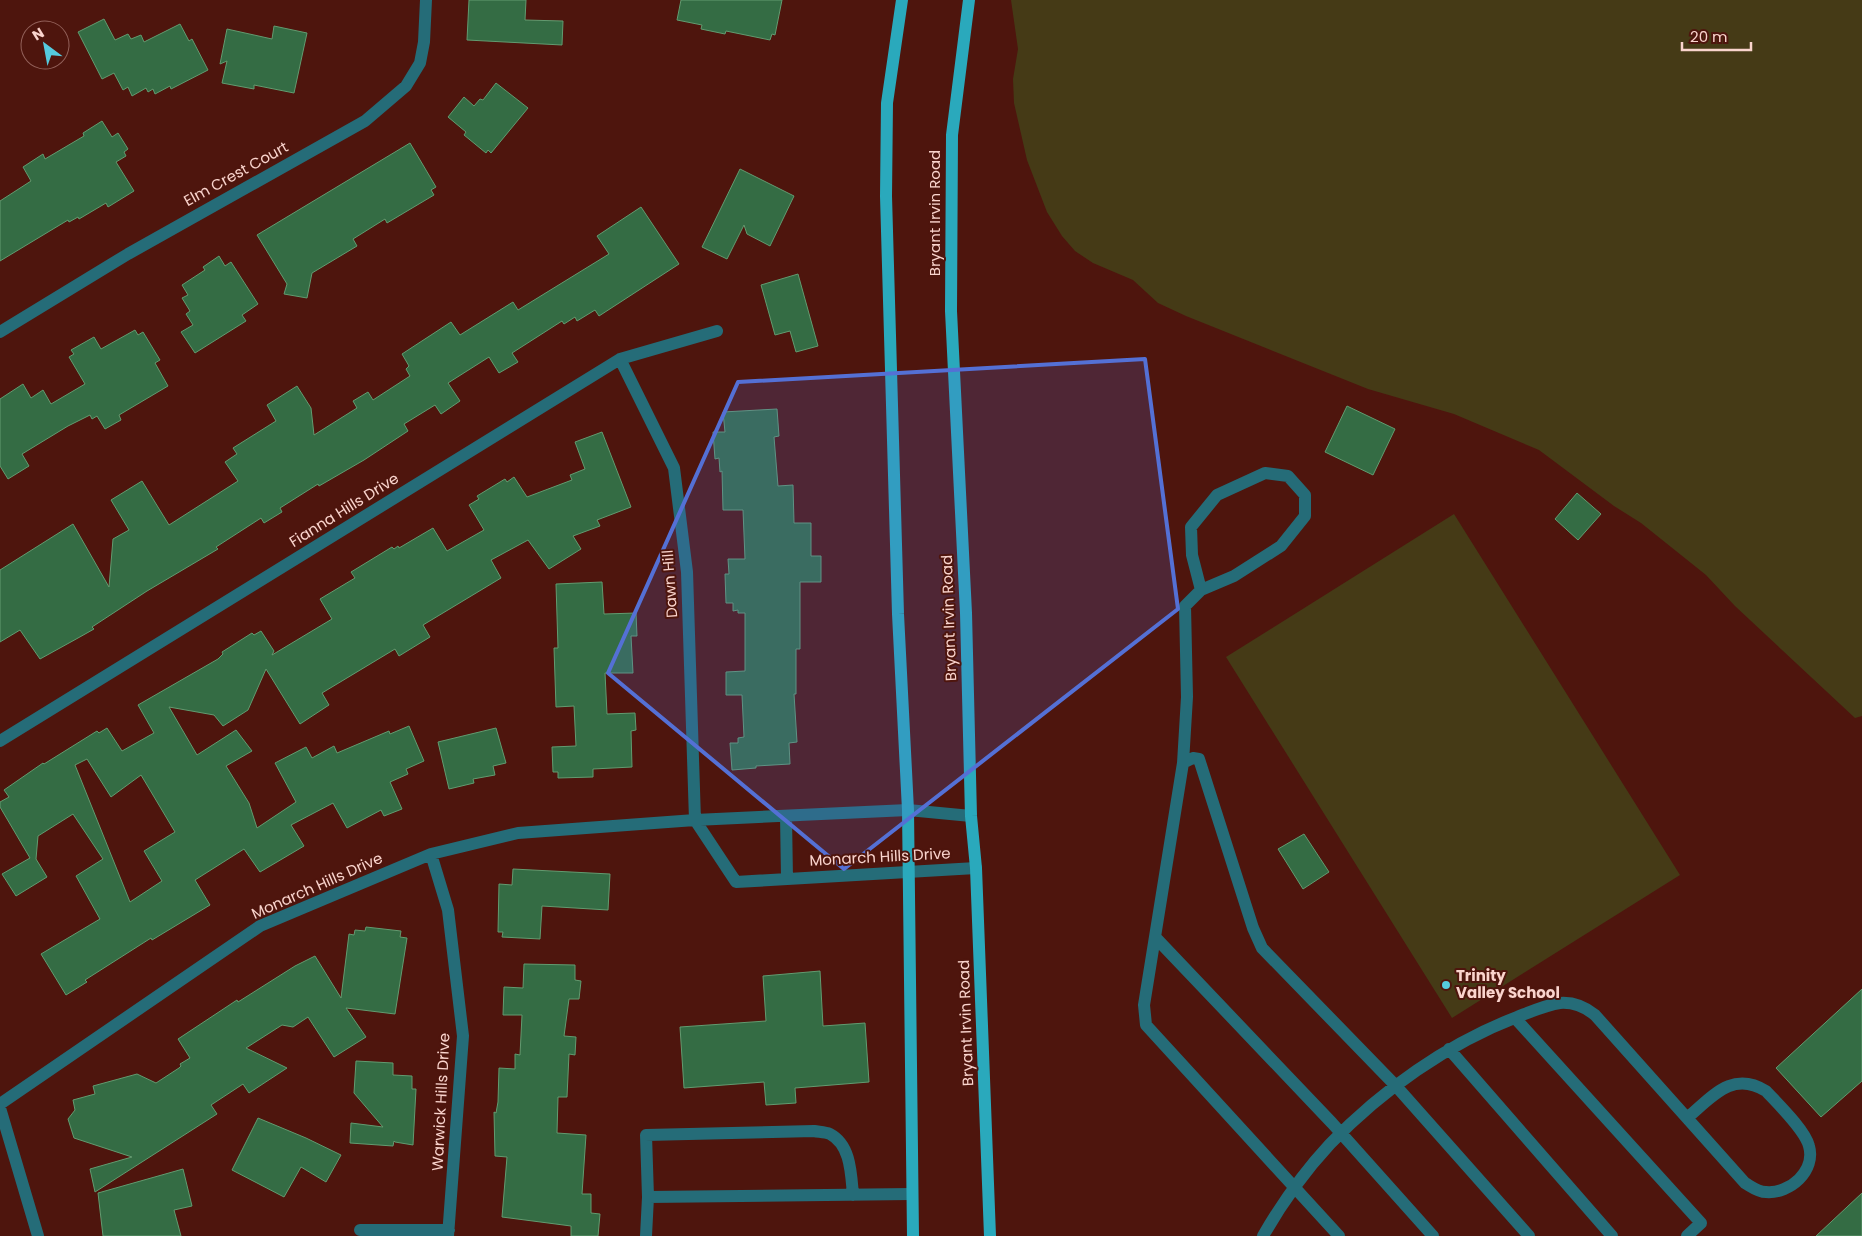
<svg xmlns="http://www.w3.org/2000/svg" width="1862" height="1236" font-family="Poppins,sans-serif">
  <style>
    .green { fill: #453a16 }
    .building { fill: #346c44; stroke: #629b70; fill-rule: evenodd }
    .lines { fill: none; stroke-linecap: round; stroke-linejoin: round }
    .minor { stroke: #256c78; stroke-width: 12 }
    .major { stroke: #2aa9bc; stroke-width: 12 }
    .marked { fill: #5470d5; fill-opacity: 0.2; stroke: #5470d5; stroke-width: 4; stroke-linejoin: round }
    .poi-dot { fill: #55cade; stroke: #4e150d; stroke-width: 2 }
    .labels { text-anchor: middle; stroke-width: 4; stroke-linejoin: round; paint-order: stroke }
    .street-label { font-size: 15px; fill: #fad4cd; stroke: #4e150d }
    .poi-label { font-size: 15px; font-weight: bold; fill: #fad4cd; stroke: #4e150d; text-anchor: start }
  </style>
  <rect width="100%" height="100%" fill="#4e150d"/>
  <path class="green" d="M 1011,0 L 1862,0 L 1862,716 L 1855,718 L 1735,606 L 1706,575 L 1641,523 L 1614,506 L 1539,450 L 1454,414 L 1368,389 L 1186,316 L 1158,303 L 1133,280 L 1093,263 L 1075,251 L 1062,236 L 1047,212 L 1027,160 L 1014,103 L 1013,79 L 1018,49 Z
    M 1454,514 L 1680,875 L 1452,1018 L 1226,657 Z"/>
  <path class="building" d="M 469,0 L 526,0 L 525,20 L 563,21 L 562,45 L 467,40 Z
    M 681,0 L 782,0 L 775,35 L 772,34 L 770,40 L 726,31 L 725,34 L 701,29 L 702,25 L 677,20 Z
    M 104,19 L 115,40 L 128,34 L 131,39 L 141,35 L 144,42 L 180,24 L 189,41 L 192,39 L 208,70 L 171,89 L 170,86 L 155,94 L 153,89 L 148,92 L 146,88 L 132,96 L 128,87 L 123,90 L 114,73 L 102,79 L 78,32 Z
    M 274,26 L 307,33 L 294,93 L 254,85 L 254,89 L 222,83 L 227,61 L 220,64 L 227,29 L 272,39 Z
    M 496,83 L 528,108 L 491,153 L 488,150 L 486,153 L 464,135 L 466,132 L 448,117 L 464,97 L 474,106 L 480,99 L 483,100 Z
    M 102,121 L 112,137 L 118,133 L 128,149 L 124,152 L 126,156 L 116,162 L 134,191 L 108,207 L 106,203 L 79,219 L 78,217 L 69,222 L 68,220 L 0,261 L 0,201 L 31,181 L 23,167 L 43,154 L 45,159 L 84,136 L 83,133 Z
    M 410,143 L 436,187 L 431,190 L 434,195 L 387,223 L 385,219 L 353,239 L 357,246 L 312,273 L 307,298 L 284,294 L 287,284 L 257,235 Z
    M 740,169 L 794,196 L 770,246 L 747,234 L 744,225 L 727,259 L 702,247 Z
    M 641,207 L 679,264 L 599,316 L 595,310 L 577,321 L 575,317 L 564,324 L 562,321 L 512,353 L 518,362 L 499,373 L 489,357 L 448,383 L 460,401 L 441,414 L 435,405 L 404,424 L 408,431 L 364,460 L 319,486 L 318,484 L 280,508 L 282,512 L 264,523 L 261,518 L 216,547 L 218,549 L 147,591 L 92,627 L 94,629 L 78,638 L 40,659 L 20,630 L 0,642 L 0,570 L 73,524 L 109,587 L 113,539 L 129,530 L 111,500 L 142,481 L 169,525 L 238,481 L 225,462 L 237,454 L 233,448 L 276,421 L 267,405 L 297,386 L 311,408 L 314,435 L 357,408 L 353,401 L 368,392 L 373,400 L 410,376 L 406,369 L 409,366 L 402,354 L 451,322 L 460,335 L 513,302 L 518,310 L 609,254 L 597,236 Z
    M 219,256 L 225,266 L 231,262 L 258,304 L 242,315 L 246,321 L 195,353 L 181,332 L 193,325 L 186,314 L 190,311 L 182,298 L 188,295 L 182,285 L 205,270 L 203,267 Z
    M 798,274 L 818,346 L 796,352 L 790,331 L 775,335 L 761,285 Z
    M 135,330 L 138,335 L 143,332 L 160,360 L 155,363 L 168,386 L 119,415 L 121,420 L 105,429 L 97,416 L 92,419 L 90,415 L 68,426 L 22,454 L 29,466 L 8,479 L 0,466 L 0,399 L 23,384 L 31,398 L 43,390 L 51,404 L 85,384 L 69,357 L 74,354 L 71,350 L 94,337 L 101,349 Z
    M 1347,406 L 1395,429 L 1373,475 L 1325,452 Z
    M 777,409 L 779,436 L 774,437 L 778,486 L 793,485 L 794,523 L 811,523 L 811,556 L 821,556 L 821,582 L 800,582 L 800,649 L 796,649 L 796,694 L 794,694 L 797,742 L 789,743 L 790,764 L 756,766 L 756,768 L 732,770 L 730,743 L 738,743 L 738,738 L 744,737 L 742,695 L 726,695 L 726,672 L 745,671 L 745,613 L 738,613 L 738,610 L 733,611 L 733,603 L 726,603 L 725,574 L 729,574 L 728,559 L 745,559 L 743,510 L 723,510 L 722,471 L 720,472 L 719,458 L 715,459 L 713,432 L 725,432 L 723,412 Z
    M 602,432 L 631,507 L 597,520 L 600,526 L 573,536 L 581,549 L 549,569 L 528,540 L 491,560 L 501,578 L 423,625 L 430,637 L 399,656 L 395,649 L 322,693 L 329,705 L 300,724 L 266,669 L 248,710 L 223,726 L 214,715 L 169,707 L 197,755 L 236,730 L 252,751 L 226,766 L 249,803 L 257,828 L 296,802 L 275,763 L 306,747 L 312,758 L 334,746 L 337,753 L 389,731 L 390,734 L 409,726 L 424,761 L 406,769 L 408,774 L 390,782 L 402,809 L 384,816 L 381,810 L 347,828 L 333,803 L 291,825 L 304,846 L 260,872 L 244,849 L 195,880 L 210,905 L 152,940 L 151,938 L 85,980 L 87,982 L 66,995 L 41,954 L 100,919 L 76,876 L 103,859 L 73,814 L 38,836 L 36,859 L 47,877 L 16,896 L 2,874 L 30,858 L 0,807 L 0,802 L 9,797 L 4,790 L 43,763 L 44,764 L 97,731 L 99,733 L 107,728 L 122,751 L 154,733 L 138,705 L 218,659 L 223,654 L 222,652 L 252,633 L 254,635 L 261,631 L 274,651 L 272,655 L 332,619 L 320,599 L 355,578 L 351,572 L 392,547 L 394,549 L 398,546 L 399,548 L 433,528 L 447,551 L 484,530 L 469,505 L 479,499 L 477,496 L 505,479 L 507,482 L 514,477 L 527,497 L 572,480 L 570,475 L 585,469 L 575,442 ZM 87,759 L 111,797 L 141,775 L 175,832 L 144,851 L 162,881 L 130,902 L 75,765 Z
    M 1577,493 L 1601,514 L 1578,540 L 1555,519 Z
    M 602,582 L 604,614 L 636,613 L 637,636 L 631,636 L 633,673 L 605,673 L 607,714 L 635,713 L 636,730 L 631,731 L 632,767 L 593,769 L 593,777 L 558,778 L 558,772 L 553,772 L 552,747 L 576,746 L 574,706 L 556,707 L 554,648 L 558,648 L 556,584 Z
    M 496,728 L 506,763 L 493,766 L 495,775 L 473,779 L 474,783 L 449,789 L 438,742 Z
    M 1304,834 L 1329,872 L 1303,889 L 1278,849 Z
    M 513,869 L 610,874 L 608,910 L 542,906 L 540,939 L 502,937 L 503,932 L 498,932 L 499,884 L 512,885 Z
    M 366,927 L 401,931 L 400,937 L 407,938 L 395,1014 L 346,1008 L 366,1037 L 334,1057 L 308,1017 L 293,1027 L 282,1025 L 246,1048 L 287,1068 L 249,1093 L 243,1084 L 211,1105 L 217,1114 L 95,1192 L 90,1169 L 132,1157 L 74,1138 L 68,1119 L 75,1110 L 73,1100 L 95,1094 L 93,1086 L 137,1074 L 156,1083 L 179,1068 L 181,1066 L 180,1064 L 190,1058 L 178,1039 L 237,1000 L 238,1002 L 295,966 L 315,956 L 341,998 L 349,934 L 354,935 L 355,930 L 365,931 Z
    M 524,964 L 575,965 L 575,980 L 581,981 L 579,999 L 569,999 L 564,1036 L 576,1037 L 575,1055 L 569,1054 L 567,1097 L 558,1097 L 557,1133 L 586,1135 L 582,1194 L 591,1194 L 591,1213 L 600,1214 L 598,1236 L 571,1236 L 571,1226 L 502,1217 L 507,1157 L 495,1156 L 494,1112 L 496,1113 L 498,1102 L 499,1068 L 515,1069 L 515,1054 L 520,1055 L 522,1015 L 503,1015 L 504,987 L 523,988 Z
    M 820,971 L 823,1026 L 865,1023 L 869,1082 L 795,1088 L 796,1103 L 766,1105 L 764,1082 L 684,1088 L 680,1027 L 766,1021 L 763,976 Z
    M 1862,989 L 1862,1081 L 1821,1117 L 1776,1068 Z
    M 356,1061 L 393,1063 L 393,1075 L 412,1076 L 412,1089 L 416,1089 L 413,1145 L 395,1142 L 394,1141 L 393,1146 L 350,1143 L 351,1123 L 383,1127 L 354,1093 Z
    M 258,1118 L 306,1138 L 341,1155 L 326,1182 L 301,1167 L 284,1197 L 232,1170 Z
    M 183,1169 L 192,1206 L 174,1210 L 181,1236 L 103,1236 L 98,1193 Z
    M 1862,1193 L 1862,1236 L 1816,1236 Z"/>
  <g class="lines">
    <path class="minor" d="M 0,332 L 128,254 L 365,121 L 406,86 L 420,63 L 424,42 L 426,0
      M 620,359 L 674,468 L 687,572 L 695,820
      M 1201,590 L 1192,555 L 1191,527 L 1217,495 L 1265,473 L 1288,476 L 1305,495 L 1305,516 L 1281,546 L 1234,576 L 1201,590 L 1185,606 L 1187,697 L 1183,763 L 1144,1005 L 1146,1025 L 1339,1236
      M 0,741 L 620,359 L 717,331
      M 1183,763 L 1193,758 L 1199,759 L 1253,928 L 1262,948 L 1396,1086 L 1529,1236
      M 786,816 L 787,879
      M 695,820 L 736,882 L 976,868
      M 431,854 L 448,910 L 463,1036 L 448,1236
      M 1155,937 L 1332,1123 L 1433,1236
      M 1515,1018 L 1701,1223 L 1687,1236
      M 1449,1049 L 1612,1236
      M 0,1104 L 260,926 L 431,854 L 518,833 L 695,820 L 908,810 L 971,816
      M 0,1108 L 38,1236
      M 648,1197 L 646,1135 L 814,1131 C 819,1132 825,1132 830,1134 C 851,1145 851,1174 853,1195
      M 360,1230 L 449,1230
      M 646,1236 L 648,1197 L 911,1194
      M 1263,1236 C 1282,1203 1304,1172 1330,1144 C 1382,1090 1447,1044 1517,1017 C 1530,1012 1546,1005 1560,1003 C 1573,1002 1585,1007 1595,1015 L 1745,1183 C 1752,1187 1758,1192 1766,1192 C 1790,1194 1816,1171 1809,1146 C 1805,1130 1778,1104 1766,1091 C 1732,1070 1712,1097 1687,1118"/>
    <path class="major" d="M 902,0 L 887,103 L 886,196 L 898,614 L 908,810 L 913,1236
      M 969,0 L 952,135 L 951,311 L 966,613 L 971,816 L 976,868 L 990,1236"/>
  </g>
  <path class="marked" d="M 1145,359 L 1178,609 L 844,869 L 608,673 L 738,382 Z"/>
  <circle class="poi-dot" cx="1446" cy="985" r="5"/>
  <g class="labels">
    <g class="street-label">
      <text transform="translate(236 174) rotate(-29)" y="5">Elm Crest Court</text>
      <text transform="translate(935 213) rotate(-90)" y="5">Bryant Irvin Road</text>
      <text transform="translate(344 510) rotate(-32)" y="5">Fianna Hills Drive</text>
      <text transform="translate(670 584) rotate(-94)" y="5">Dawn Hill</text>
      <text transform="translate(949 618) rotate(-92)" y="5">Bryant Irvin Road</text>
      <text transform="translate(880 857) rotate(-3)" y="5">Monarch Hills Drive</text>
      <text transform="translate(317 886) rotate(-24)" y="5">Monarch Hills Drive</text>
      <text transform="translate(966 1023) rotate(-92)" y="5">Bryant Irvin Road</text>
      <text transform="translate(441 1102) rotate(-87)" y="5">Warwick Hills Drive</text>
    </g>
    <g class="poi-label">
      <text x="1456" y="981">Trinity<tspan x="1456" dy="17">Valley School</tspan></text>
    </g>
  </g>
  <g transform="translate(45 45) rotate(328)"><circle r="24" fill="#4e150d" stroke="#93615a"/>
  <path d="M0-4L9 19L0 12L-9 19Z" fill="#55cade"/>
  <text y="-8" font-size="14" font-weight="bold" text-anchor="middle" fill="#fad4cd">N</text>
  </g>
  <path d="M1682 42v8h69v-8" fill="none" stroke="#fad4cd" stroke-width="2.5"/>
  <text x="1690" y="42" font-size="15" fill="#fad4cd" stroke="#4e150d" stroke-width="4" paint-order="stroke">20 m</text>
</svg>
